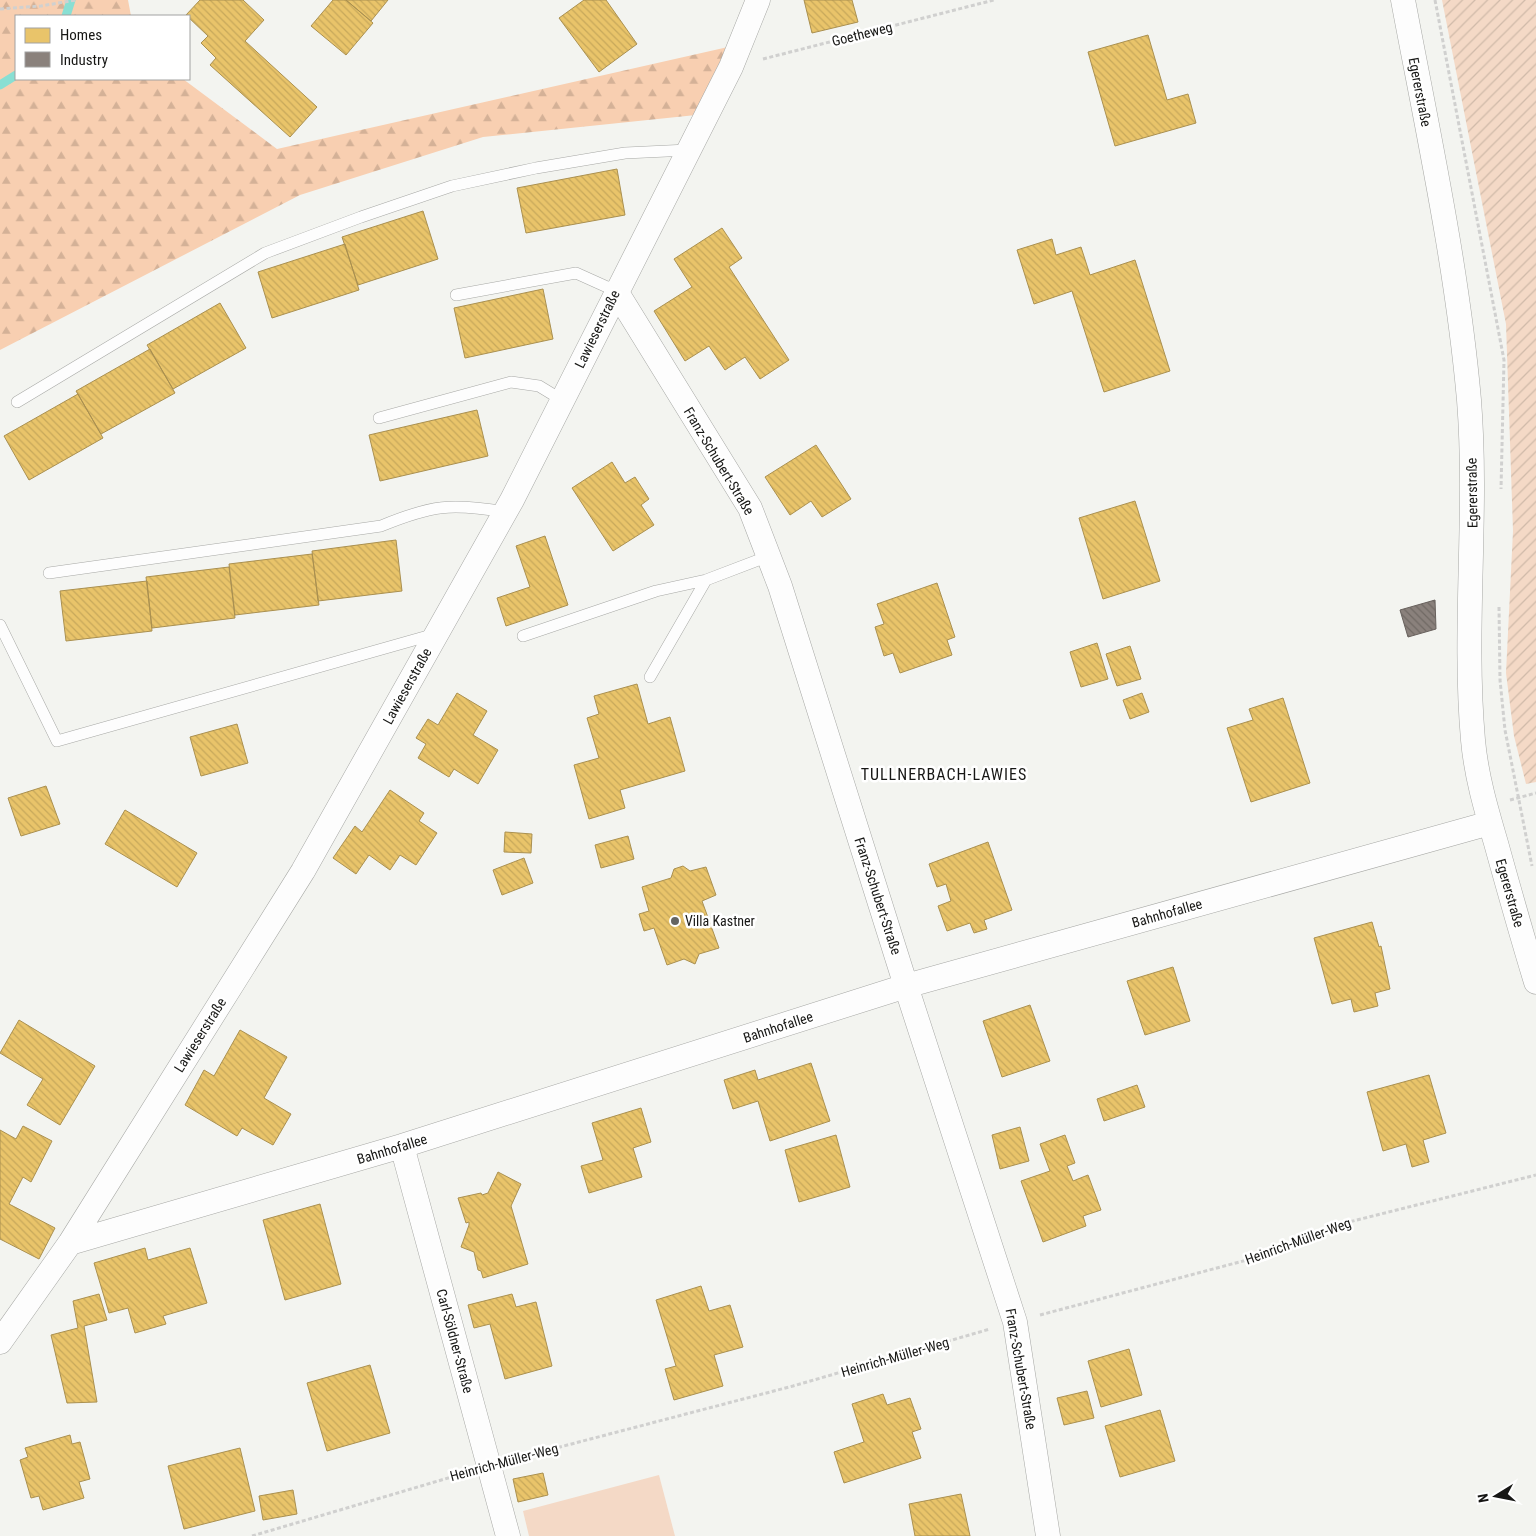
<svg xmlns="http://www.w3.org/2000/svg" width="1536" height="1536" font-family="'Roboto Condensed',sans-serif">
  <style>
    .grass { fill: #f4d9c6 }
    .forest { fill: url(#forest-firs) }
    .garden { fill: url(#garden-furrows) }
    .homes { fill: url(#homes-back-hatch); stroke: #aa9050 }
    .industry { fill: url(#industry-back-hatch); stroke: #68615d }
    .lines { fill: none; stroke-linecap: round; stroke-linejoin: round }
    .stream { stroke: #89dfd3; stroke-width: 9 }
    .service-casing { stroke: #a7a8a5; stroke-width: 12 }
    .minor-casing { stroke: #a7a8a5; stroke-width: 25 }
    .path { stroke: #d0d0cf; stroke-width: 3; stroke-dasharray: 4 2.5; stroke-linecap: butt }
    .service { stroke: #fdfdfd; stroke-width: 11 }
    .minor { stroke: #fdfdfd; stroke-width: 24 }
    .poi-dot { fill: #646462; stroke: #fff; stroke-width: 2 }
    .labels { text-anchor: middle; stroke-width: 5; stroke-linejoin: round; paint-order: stroke }
    .street-label { font-size: 14px; fill: #171715; stroke: #fff }
    .poi-label { font-size: 14px; fill: #171715; stroke: #fff; text-anchor: start }
    .quarter-label { font-size: 16px; letter-spacing: 1px; fill: #171715; stroke: #fff }
  </style>
  <defs>
    <pattern id="forest-firs" width="22" height="20" patternUnits="userSpaceOnUse" patternTransform="scale(1.25)"><rect width="22" height="20" fill="#f8cfb1"/><path d="M5 1l3.5 6h-7zM16 11l3.5 6h-7z" fill="#d4b197"/></pattern>
    <pattern id="garden-furrows" width="10" height="10" patternUnits="userSpaceOnUse" patternTransform="scale(1.25)"><rect width="10" height="10" fill="#f4d9c6"/><path d="M-1 1l2-2M0 10L10 0M9 11l2-2" fill="none" stroke="#d0baa9"/></pattern>
    <pattern id="homes-back-hatch" width="6" height="6" patternUnits="userSpaceOnUse" patternTransform="scale(1.25)"><rect width="6" height="6" fill="#e9c46a"/><path d="M-1 5l2 2M0 0l6 6M5-1l2 2" fill="none" stroke="#c7a85b"/></pattern>
    <pattern id="industry-back-hatch" width="6" height="6" patternUnits="userSpaceOnUse" patternTransform="scale(1.25)"><rect width="6" height="6" fill="#8a817c"/><path d="M-1 5l2 2M0 0l6 6M5-1l2 2" fill="none" stroke="#706964"/></pattern>
  </defs>
  <rect width="100%" height="100%" fill="#f3f4f0"/>
  <path class="grass" d="M 659,1475 L 675,1536 L 529,1536 L 523,1511 Z"/>
  <path class="forest" d="M 0,0 L 128,0 L 131,16 L 16,16 L 16,79 L 183,79 L 277,149 L 728,47 L 696,115 L 483,137 L 300,195 L 0,350 Z"/>
  <path class="garden" d="M 1442,0 L 1536,0 L 1536,782 L 1526,784 L 1514,736 L 1506,673 L 1513,531 L 1506,324 Z"/>
  <path class="homes" d="M 200,0 L 243,0 L 264,20 L 245,41 L 317,107 L 290,137 L 210,65 L 216,58 L 201,43 L 208,36 L 186,15 Z
    M 333,0 L 346,0 L 373,23 L 346,55 L 311,26 Z
    M 346,0 L 388,0 L 371,21 Z
    M 584,0 L 606,0 L 637,44 L 599,72 L 559,18 Z
    M 804,0 L 852,0 L 858,22 L 812,33 Z
    M 1148,35 L 1167,100 L 1188,94 L 1196,123 L 1115,146 L 1088,52 Z
    M 617,169 L 625,215 L 526,233 L 517,188 Z
    M 423,211 L 438,259 L 358,285 L 342,237 Z
    M 722,228 L 742,258 L 729,267 L 789,360 L 760,379 L 745,357 L 725,370 L 709,346 L 685,361 L 654,311 L 692,287 L 674,259 Z
    M 1052,239 L 1056,255 L 1081,247 L 1090,275 L 1135,260 L 1170,371 L 1104,392 L 1072,291 L 1034,304 L 1017,250 Z
    M 345,244 L 359,290 L 272,318 L 258,272 Z
    M 543,289 L 553,339 L 465,358 L 454,308 Z
    M 220,303 L 246,348 L 173,389 L 147,345 Z
    M 150,349 L 175,393 L 101,434 L 76,391 Z
    M 78,394 L 103,438 L 29,480 L 4,436 Z
    M 477,410 L 488,456 L 380,481 L 369,435 Z
    M 816,445 L 851,499 L 822,517 L 811,501 L 790,515 L 765,477 Z
    M 612,462 L 625,483 L 635,477 L 649,499 L 641,505 L 654,525 L 613,551 L 572,488 Z
    M 1135,501 L 1160,581 L 1103,599 L 1079,518 Z
    M 545,536 L 568,605 L 506,626 L 497,598 L 530,587 L 516,546 Z
    M 396,540 L 402,591 L 318,601 L 312,551 Z
    M 312,554 L 319,605 L 235,615 L 229,564 Z
    M 229,567 L 235,618 L 152,628 L 146,577 Z
    M 147,581 L 152,631 L 66,641 L 60,591 Z
    M 937,583 L 955,637 L 947,640 L 952,655 L 900,673 L 893,653 L 884,656 L 875,627 L 884,624 L 877,604 Z
    M 1097,643 L 1108,679 L 1081,687 L 1070,652 Z
    M 1130,646 L 1141,679 L 1117,686 L 1106,654 Z
    M 637,684 L 648,724 L 670,717 L 685,771 L 620,790 L 625,808 L 589,819 L 574,765 L 599,758 L 587,718 L 599,714 L 594,696 Z
    M 457,693 L 487,711 L 473,735 L 498,750 L 478,784 L 454,769 L 449,777 L 418,758 L 426,744 L 416,738 L 428,719 L 438,725 Z
    M 1142,693 L 1149,712 L 1130,719 L 1123,700 Z
    M 1283,698 L 1310,783 L 1251,802 L 1227,728 L 1253,720 L 1249,709 Z
    M 237,724 L 248,763 L 201,776 L 190,737 Z
    M 46,786 L 60,824 L 21,836 L 8,798 Z
    M 390,790 L 424,813 L 419,821 L 437,833 L 416,865 L 400,855 L 390,870 L 369,855 L 356,874 L 333,858 L 355,826 L 362,832 Z
    M 125,810 L 197,853 L 177,887 L 105,844 Z
    M 505,832 L 532,834 L 531,853 L 504,852 Z
    M 628,836 L 634,859 L 601,868 L 595,845 Z
    M 988,842 L 1012,910 L 984,920 L 987,929 L 974,933 L 970,923 L 947,931 L 938,906 L 951,901 L 946,884 L 937,887 L 929,864 Z
    M 524,858 L 533,883 L 502,895 L 493,870 Z
    M 683,866 L 690,871 L 706,867 L 716,895 L 702,901 L 719,948 L 699,954 L 695,964 L 684,959 L 667,965 L 654,928 L 644,931 L 639,914 L 649,911 L 642,887 L 671,878 L 674,869 Z
    M 1372,922 L 1379,947 L 1381,946 L 1390,989 L 1375,993 L 1378,1006 L 1354,1012 L 1351,999 L 1332,1004 L 1314,938 Z
    M 1173,967 L 1190,1021 L 1145,1035 L 1127,981 Z
    M 1030,1005 L 1050,1061 L 1002,1077 L 983,1021 Z
    M 19,1020 L 95,1066 L 60,1125 L 27,1105 L 43,1079 L 0,1053 Z
    M 240,1030 L 287,1057 L 264,1098 L 291,1114 L 273,1145 L 242,1128 L 237,1136 L 185,1105 L 204,1070 L 214,1076 Z
    M 811,1063 L 830,1121 L 770,1141 L 758,1101 L 733,1109 L 724,1080 L 755,1070 L 758,1080 Z
    M 1429,1075 L 1446,1133 L 1423,1140 L 1429,1162 L 1412,1167 L 1406,1144 L 1383,1151 L 1367,1092 Z
    M 1137,1085 L 1145,1107 L 1104,1121 L 1097,1099 Z
    M 641,1108 L 651,1142 L 633,1148 L 642,1177 L 589,1193 L 581,1166 L 603,1160 L 592,1123 Z
    M 23,1126 L 52,1141 L 31,1182 L 23,1177 L 9,1204 L 55,1228 L 39,1259 L 0,1239 L 0,1130 L 16,1139 Z
    M 1020,1127 L 1029,1161 L 1000,1169 L 992,1135 Z
    M 836,1135 L 850,1187 L 799,1202 L 785,1150 Z
    M 1065,1135 L 1075,1163 L 1067,1166 L 1073,1181 L 1088,1175 L 1101,1210 L 1083,1216 L 1086,1226 L 1043,1242 L 1021,1181 L 1050,1171 L 1040,1144 Z
    M 498,1172 L 521,1184 L 511,1206 L 528,1264 L 483,1278 L 481,1271 L 478,1270 L 474,1252 L 461,1247 L 469,1225 L 469,1222 L 466,1223 L 458,1198 L 481,1193 L 482,1195 L 488,1193 Z
    M 320,1204 L 341,1284 L 285,1300 L 263,1220 Z
    M 145,1248 L 148,1260 L 190,1248 L 207,1303 L 163,1316 L 166,1324 L 135,1333 L 128,1308 L 109,1313 L 94,1263 Z
    M 701,1286 L 709,1311 L 730,1305 L 743,1347 L 714,1355 L 723,1386 L 674,1400 L 665,1369 L 676,1366 L 656,1300 Z
    M 99,1294 L 107,1320 L 84,1326 L 97,1402 L 67,1403 L 51,1335 L 78,1328 L 73,1301 Z
    M 512,1294 L 516,1307 L 536,1302 L 552,1366 L 505,1379 L 490,1324 L 474,1328 L 468,1305 Z
    M 1129,1349 L 1142,1395 L 1101,1407 L 1088,1361 Z
    M 370,1365 L 390,1433 L 327,1451 L 307,1383 Z
    M 1087,1391 L 1094,1418 L 1064,1425 L 1057,1398 Z
    M 883,1394 L 887,1405 L 910,1398 L 921,1429 L 912,1432 L 921,1458 L 844,1483 L 834,1452 L 864,1442 L 852,1404 Z
    M 1160,1410 L 1175,1461 L 1120,1477 L 1105,1426 Z
    M 70,1435 L 72,1444 L 80,1442 L 90,1479 L 79,1482 L 84,1498 L 43,1510 L 39,1496 L 31,1498 L 20,1460 L 28,1457 L 25,1448 Z
    M 240,1448 L 255,1511 L 184,1529 L 168,1466 Z
    M 543,1473 L 548,1495 L 518,1502 L 513,1479 Z
    M 293,1490 L 297,1514 L 263,1520 L 259,1496 Z
    M 961,1494 L 970,1536 L 915,1536 L 909,1504 Z"/>
  <path class="industry" d="M 1435,600 L 1436,629 L 1408,637 L 1400,610 Z"/>
  <g class="lines">
    <path class="stream" d="M 66,16 L 71,0
      M 0,85 L 16,75"/>
    <g class="service-casing">
      <path id="service" d="M 456,295 L 576,273 L 616,291
        M 17,402 L 265,253 L 361,217 L 452,186 L 536,168 L 625,153 L 688,150
        M 379,418 L 511,382 L 539,386 L 562,400
        M 49,573 L 381,526 C 432,505 451,503 505,512
        M 0,625 L 57,741 L 435,634
        M 523,636 L 656,591 L 706,580
        M 650,677 L 706,580 L 769,556"/>
    </g>
    <g class="minor-casing">
      <path id="minor" d="M 1403,0 C 1428,133 1457,265 1469,400 C 1478,513 1463,627 1473,740 C 1476,775 1486,809 1496,843 C 1509,890 1522,936 1536,982
        M 616,291 L 750,508 L 780,586 L 906,986 L 1015,1322 L 1048,1536
        M 402,1146 L 508,1536
        M 70,1243 L 402,1146 L 906,986 L 1490,823
        M 0,1342 L 70,1243 L 303,871 L 512,500 L 731,67 L 758,0"/>
    </g>
    <path class="path" d="M 1435,0 L 1504,360 L 1501,489
      M 0,9 L 41,6 L 76,0
      M 763,59 L 994,0
      M 1499,607 L 1500,680 L 1505,730 L 1532,866
      M 1510,800 L 1536,793
      M 1040,1315 L 1262,1256 L 1329,1227 L 1536,1175
      M 514,1459 L 793,1386 L 990,1329
      M 252,1536 L 465,1473"/>
    <use href="#service" class="service"/>
    <use href="#minor" class="minor"/>
  </g>
  <circle class="poi-dot" cx="675" cy="921" r="5"/>
  <g class="labels">
    <g class="street-label">
      <text transform="translate(862 34) rotate(-14)" y="5">Goetheweg</text>
      <text transform="translate(1420 92) rotate(79)" y="5">Egererstraße</text>
      <text transform="translate(597 329) rotate(-64)" y="5">Lawieserstraße</text>
      <text transform="translate(719 461) rotate(59)" y="5">Franz-Schubert-Straße</text>
      <text transform="translate(1472 493) rotate(-91)" y="5">Egererstraße</text>
      <text transform="translate(407 686) rotate(-61)" y="5">Lawieserstraße</text>
      <text transform="translate(1510 893) rotate(74)" y="5">Egererstraße</text>
      <text transform="translate(878 896) rotate(72)" y="5">Franz-Schubert-Straße</text>
      <text transform="translate(1167 913) rotate(-16)" y="5">Bahnhofallee</text>
      <text transform="translate(778 1027) rotate(-18)" y="5">Bahnhofallee</text>
      <text transform="translate(200 1035) rotate(-58)" y="5">Lawieserstraße</text>
      <text transform="translate(392 1149) rotate(-17)" y="5">Bahnhofallee</text>
      <text transform="translate(1298 1241) rotate(-20)" y="5">Heinrich-Müller-Weg</text>
      <text transform="translate(455 1341) rotate(75)" y="5">Carl-Söldner-Straße</text>
      <text transform="translate(895 1357) rotate(-16)" y="5">Heinrich-Müller-Weg</text>
      <text transform="translate(1021 1369) rotate(80)" y="5">Franz-Schubert-Straße</text>
      <text transform="translate(504 1462) rotate(-15)" y="5">Heinrich-Müller-Weg</text>
    </g>
    <g class="poi-label">
      <text x="685" y="926">Villa Kastner</text>
    </g>
    <g class="quarter-label">
      <text x="944" y="780">TULLNERBACH-LAWIES</text>
    </g>
  </g>
  <rect x="15" y="15" width="175" height="65" fill="#ffffff" stroke="#a2a2a1"/>
  <rect x="25" y="28" width="25" height="15" fill="#e9c46a" stroke="#a2a2a1"/>
  <text x="60" y="40" font-size="15" fill="#171715">Homes</text>
  <rect x="25" y="52" width="25" height="15" fill="#8a817c" stroke="#a2a2a1"/>
  <text x="60" y="65" font-size="15" fill="#171715">Industry</text>
  <g transform="translate(1496 1496) rotate(260)" stroke="#ffffff" stroke-width="4" paint-order="stroke">
  <path d="M0-4L9 19L0 12L-9 19Z" fill="#171715"/>
  <text y="-8" font-size="14" font-weight="bold" text-anchor="middle" fill="#171715">N</text>
  </g>
</svg>
